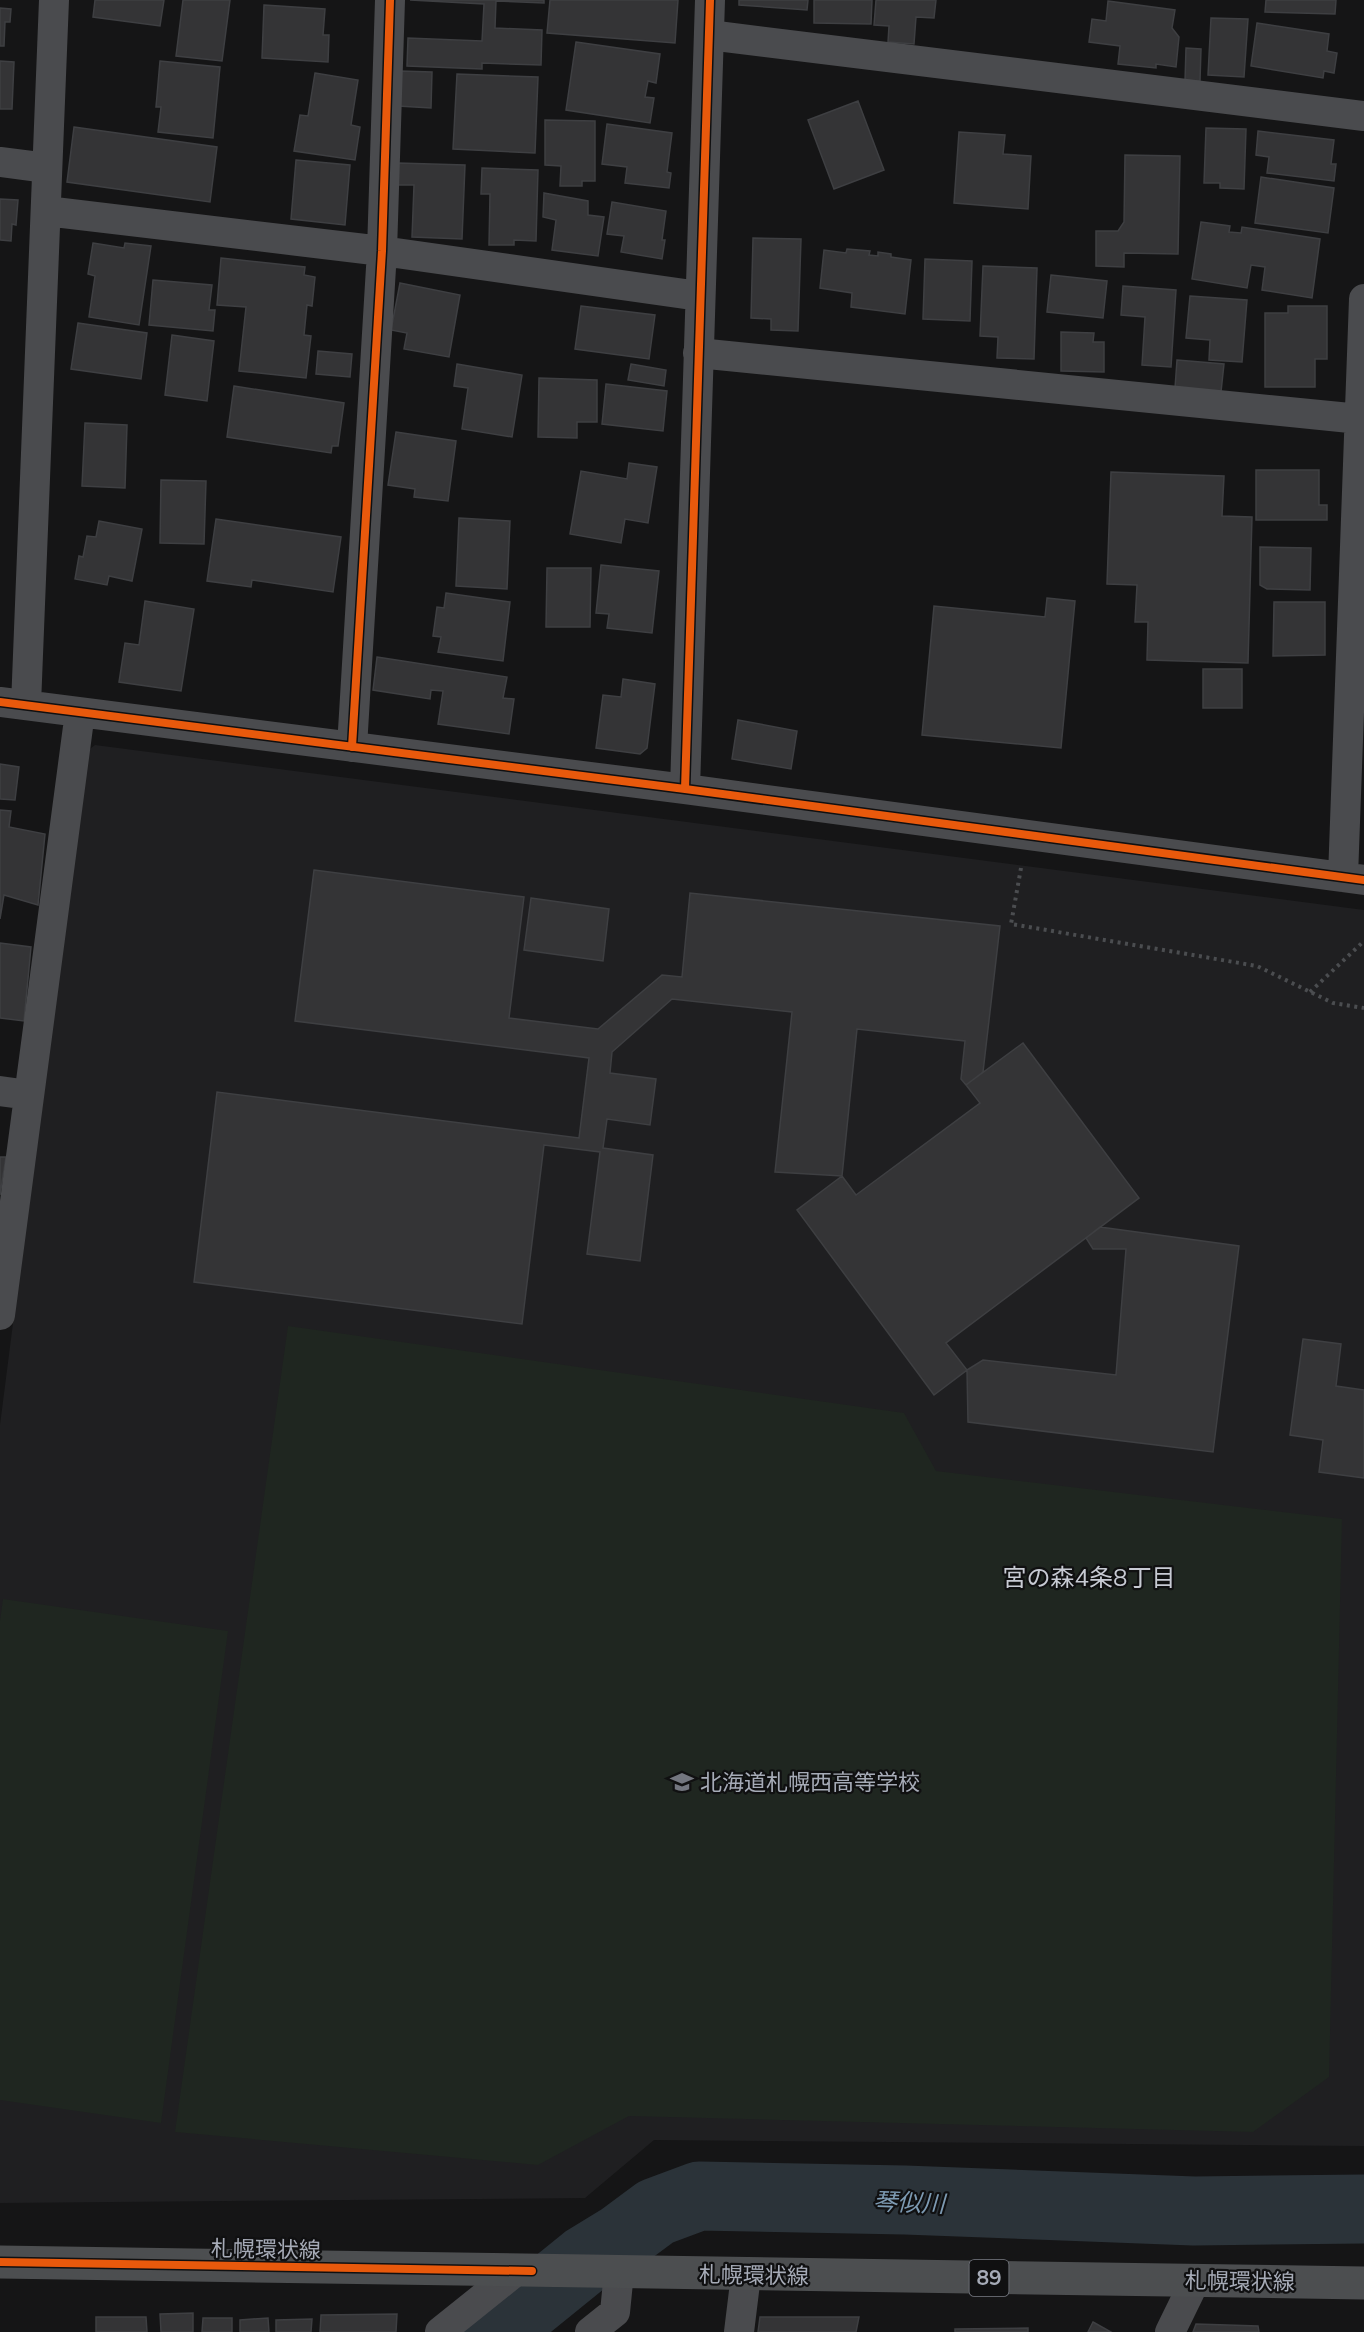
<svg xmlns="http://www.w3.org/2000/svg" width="1364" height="2332" font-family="Mulish,'Noto Sans JP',sans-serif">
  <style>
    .built { fill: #1f1f21 }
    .green { fill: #1f2620 }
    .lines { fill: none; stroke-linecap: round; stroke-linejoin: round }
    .river { stroke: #2b3339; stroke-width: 69 }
    .building { fill: #343436; stroke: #3e3f42; stroke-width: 1.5 }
    .path { stroke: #4b4d50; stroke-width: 4; stroke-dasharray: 3 4.5; stroke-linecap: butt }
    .street { stroke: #4a4b4e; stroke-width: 30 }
    .primary { stroke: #4c4e50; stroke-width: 33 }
    .cycleway-casing { stroke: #101011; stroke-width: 11 }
    .cycleway { stroke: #e8590c; stroke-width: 8 }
    .labels { text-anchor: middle; stroke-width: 4.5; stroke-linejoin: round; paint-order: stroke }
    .shield { fill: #101011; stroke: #797c85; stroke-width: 1.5 }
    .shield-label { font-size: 21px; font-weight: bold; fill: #a6abb7 }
    .poi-label { font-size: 22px; fill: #a6abb7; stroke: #101011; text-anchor: start }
    .street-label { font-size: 22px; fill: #a6abb7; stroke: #101011 }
    .neighbourhood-label { font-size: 24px; fill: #c7cad3; stroke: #101011 }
    .water-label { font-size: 24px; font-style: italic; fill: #7d9ab2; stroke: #101011 }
  </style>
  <rect width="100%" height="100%" fill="#151516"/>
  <path class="built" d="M 95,745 L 1364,910 L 1364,2146 L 654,2140 L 585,2198 L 0,2203 L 0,1425 L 86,752 Z"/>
  <path class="green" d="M 288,1326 L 904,1413 L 936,1471 L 1342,1519 L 1329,2077 L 1253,2132 L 629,2116 L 538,2165 L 175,2132 Z
    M 3,1599 L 228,1631 L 161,2123 L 0,2100 L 0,1621 Z"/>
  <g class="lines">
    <path class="river" d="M 496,2332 L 585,2260 L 621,2238 L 656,2212 L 699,2196 L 905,2200 L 1194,2211 L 1364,2209"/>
  </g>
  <path class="building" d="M 95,0 L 164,0 L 160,26 L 93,17 Z
    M 183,0 L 230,0 L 222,61 L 176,56 Z
    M 410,0 L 544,0 L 544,3 L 496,1 L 495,28 L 542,30 L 541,65 L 482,63 L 482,69 L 407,66 L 408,38 L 482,41 L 484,4 Z
    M 550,0 L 678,0 L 675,43 L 547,33 Z
    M 739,0 L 808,0 L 807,10 L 739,5 Z
    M 814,0 L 872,0 L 871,24 L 814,23 Z
    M 876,0 L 936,0 L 934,18 L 916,17 L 914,44 L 888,42 L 889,26 L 874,25 Z
    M 1266,0 L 1336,0 L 1335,14 L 1265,12 Z
    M 1108,1 L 1175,10 L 1172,28 L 1179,37 L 1176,67 L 1156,64 L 1156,68 L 1118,64 L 1120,46 L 1089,42 L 1092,19 L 1106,21 Z
    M 264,5 L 325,9 L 323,35 L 329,35 L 328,62 L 262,58 Z
    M 0,8 L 11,9 L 10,22 L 5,22 L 4,46 L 0,46 Z
    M 1211,18 L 1248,19 L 1244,77 L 1208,75 Z
    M 1257,23 L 1329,34 L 1327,51 L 1337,53 L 1334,73 L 1324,71 L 1323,78 L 1251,66 Z
    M 576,42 L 660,54 L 656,83 L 648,81 L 645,97 L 654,98 L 650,123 L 566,110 Z
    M 1186,48 L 1201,49 L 1200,81 L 1185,81 Z
    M 0,61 L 14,62 L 12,109 L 0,109 Z
    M 160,61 L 220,67 L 213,138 L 158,132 L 161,107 L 156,107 Z
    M 400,71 L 432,72 L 431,108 L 398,106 Z
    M 315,73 L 358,80 L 351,125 L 360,127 L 355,160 L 294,151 L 300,115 L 308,116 Z
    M 457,74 L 538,77 L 535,153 L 453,149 Z
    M 858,101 L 884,170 L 834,189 L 808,120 Z
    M 545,120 L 595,121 L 595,181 L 582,181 L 582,186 L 560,186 L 561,166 L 545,165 Z
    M 607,124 L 672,133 L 667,172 L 671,173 L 669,188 L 625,183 L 627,167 L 602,164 Z
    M 74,127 L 217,147 L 210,202 L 67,182 Z
    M 1206,128 L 1246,129 L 1244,189 L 1220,188 L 1220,183 L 1204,183 Z
    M 1258,131 L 1334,140 L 1331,164 L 1336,164 L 1334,181 L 1267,173 L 1269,157 L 1256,155 Z
    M 959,132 L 1005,135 L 1003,154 L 1031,156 L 1028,209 L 954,203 Z
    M 1125,155 L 1180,156 L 1178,254 L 1124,253 L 1124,267 L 1096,266 L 1096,231 L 1118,231 L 1124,222 Z
    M 296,160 L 350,165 L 345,225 L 291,219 Z
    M 398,163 L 465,165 L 462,239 L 412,237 L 414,185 L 397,185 Z
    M 482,168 L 538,170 L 536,241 L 514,240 L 514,245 L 489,245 L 490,194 L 481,194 Z
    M 1261,177 L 1334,188 L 1328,233 L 1255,223 Z
    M 544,193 L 588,201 L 588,215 L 604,217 L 598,256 L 552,250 L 556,220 L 543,217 Z
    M 0,199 L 18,200 L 16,225 L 12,224 L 11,241 L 0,240 Z
    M 612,202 L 666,211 L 662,240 L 665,240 L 662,259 L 621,252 L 624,236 L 607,234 Z
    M 1201,222 L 1230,226 L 1229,232 L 1241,233 L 1242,227 L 1320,239 L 1312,298 L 1262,290 L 1265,267 L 1251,265 L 1247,288 L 1192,279 Z
    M 753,238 L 801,239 L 798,331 L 771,330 L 771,319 L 751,318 Z
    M 93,243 L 124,248 L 125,243 L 151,246 L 139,325 L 89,317 L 95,276 L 88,274 Z
    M 847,249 L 870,251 L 869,255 L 878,256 L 878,252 L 891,254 L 891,257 L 911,260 L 905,314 L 851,307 L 852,293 L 820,288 L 824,250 L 846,253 Z
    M 221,258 L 305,267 L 304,275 L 315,277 L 312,306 L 307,305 L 304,335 L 311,336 L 306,378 L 239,371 L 246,307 L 217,305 Z
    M 925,259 L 972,261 L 970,321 L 923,319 Z
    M 983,266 L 1037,268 L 1034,359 L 997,358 L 998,337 L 980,336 Z
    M 1051,275 L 1107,281 L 1103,318 L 1047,312 Z
    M 153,280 L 212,285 L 209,310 L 215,310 L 213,331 L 149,325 Z
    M 400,283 L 460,295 L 449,357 L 404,349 L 407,333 L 391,330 Z
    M 1123,286 L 1176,290 L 1171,367 L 1142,365 L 1145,317 L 1121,315 Z
    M 1190,296 L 1247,300 L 1242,362 L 1209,360 L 1210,340 L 1186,338 Z
    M 581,306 L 655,315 L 649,359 L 575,349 Z
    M 1288,306 L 1327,306 L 1327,359 L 1315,359 L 1315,387 L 1265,387 L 1265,313 L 1288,313 Z
    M 78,323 L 147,333 L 141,379 L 71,369 Z
    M 1061,332 L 1094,333 L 1093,342 L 1104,342 L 1104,372 L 1061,371 Z
    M 172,335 L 214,341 L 207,401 L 165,395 Z
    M 318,351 L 352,354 L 350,377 L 316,374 Z
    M 1177,360 L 1224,364 L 1221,392 L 1175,388 Z
    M 457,364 L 522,375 L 512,437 L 462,429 L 468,388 L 454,386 Z
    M 631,364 L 666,370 L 664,386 L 628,380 Z
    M 539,378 L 597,380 L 597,422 L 577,422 L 577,438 L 538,437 Z
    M 606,384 L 667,391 L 663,431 L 602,424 Z
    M 234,386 L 344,403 L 338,446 L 332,446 L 331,453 L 227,437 Z
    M 85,423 L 127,425 L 125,488 L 82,486 Z
    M 396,432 L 456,441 L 448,501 L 414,497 L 415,489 L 388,485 Z
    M 629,463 L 657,467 L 648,523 L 625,519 L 621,543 L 570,534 L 581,471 L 627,479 Z
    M 1256,470 L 1319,470 L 1319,505 L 1327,505 L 1327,520 L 1256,520 Z
    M 1111,472 L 1224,476 L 1222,516 L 1252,517 L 1248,663 L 1147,660 L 1148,622 L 1135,622 L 1137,585 L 1107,584 Z
    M 161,480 L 206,481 L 204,544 L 160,543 Z
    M 459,518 L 510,521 L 507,589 L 456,586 Z
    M 216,519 L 341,537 L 333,592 L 252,580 L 251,587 L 207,581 Z
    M 99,521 L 142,529 L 132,581 L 109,576 L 107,585 L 75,579 L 79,556 L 83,557 L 87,536 L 96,537 Z
    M 1260,547 L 1311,548 L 1310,590 L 1267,589 L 1260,585 Z
    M 601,565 L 659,571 L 652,633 L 607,628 L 609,614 L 596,613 Z
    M 547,568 L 591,568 L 590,627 L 546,627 Z
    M 446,593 L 510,602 L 503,661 L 438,652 L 441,637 L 433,636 L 437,607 L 444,608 Z
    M 1047,598 L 1075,601 L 1061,748 L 922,735 L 934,606 L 1045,617 Z
    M 145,601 L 194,609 L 181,691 L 119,682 L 125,643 L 139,645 Z
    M 1274,602 L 1325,602 L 1325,655 L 1273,656 Z
    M 377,657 L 507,677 L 503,698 L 514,699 L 509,734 L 438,724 L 443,691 L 431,690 L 430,699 L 373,690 Z
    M 1203,669 L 1242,669 L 1242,708 L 1203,708 Z
    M 623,679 L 655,684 L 647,748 L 640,754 L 596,748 L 603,695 L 621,697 Z
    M 738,720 L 797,731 L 791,769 L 732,759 Z
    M 0,764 L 19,767 L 15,800 L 0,799 Z
    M 0,810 L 11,811 L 9,827 L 45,834 L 38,905 L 4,895 L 0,919 Z
    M 314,870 L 524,897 L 509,1018 L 598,1029 L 662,975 L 682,977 L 690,893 L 1000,926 L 983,1072 L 966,1085 L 961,1079 L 965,1041 L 857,1029 L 842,1176 L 775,1172 L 792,1012 L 672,999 L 612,1052 L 610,1073 L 656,1079 L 650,1125 L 607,1119 L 603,1148 L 653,1155 L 640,1261 L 587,1254 L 600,1152 L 544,1145 L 522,1324 L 194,1282 L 217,1092 L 579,1138 L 589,1058 L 295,1021 Z
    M 531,898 L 609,909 L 603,961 L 524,950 Z
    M 0,943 L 31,947 L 24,1021 L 0,1018 Z
    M 1023,1043 L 1139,1198 L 946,1343 L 967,1370 L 934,1395 L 797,1210 L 842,1176 L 856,1195 L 980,1103 L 966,1085 Z
    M 0,1157 L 6,1157 L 0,1195 Z
    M 1100,1227 L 1239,1246 L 1213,1452 L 968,1422 L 967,1370 L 983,1360 L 1116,1375 L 1126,1249 L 1093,1249 L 1086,1238 Z
    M 1303,1339 L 1341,1344 L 1336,1386 L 1364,1390 L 1364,1478 L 1319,1472 L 1323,1440 L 1290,1435 Z
    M 193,2313 L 193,2332 L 161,2332 L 160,2314 Z
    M 397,2314 L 396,2332 L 320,2332 L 321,2315 Z
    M 96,2317 L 146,2317 L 147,2332 L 96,2332 Z
    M 760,2317 L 859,2317 L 856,2332 L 758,2332 Z
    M 203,2318 L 232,2318 L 232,2332 L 202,2332 Z
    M 268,2318 L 269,2332 L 240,2332 L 240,2320 Z
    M 312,2319 L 311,2332 L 276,2332 L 276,2320 Z
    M 1093,2322 L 1111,2332 L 1088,2332 Z
    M 1196,2324 L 1258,2326 L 1259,2332 L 1193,2332 Z
    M 1028,2328 L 1028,2332 L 955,2332 L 955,2329 Z"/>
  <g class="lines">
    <path class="path" d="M 1021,868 L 1011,924 L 1257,966 L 1333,1003 L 1364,1008
      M 1310,992 L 1364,941"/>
    <path class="street" d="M 709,35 L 1364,116
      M 0,162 L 47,168
      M 46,211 L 382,251 L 699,296
      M 698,353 L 1360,419
      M 0,702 L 685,789 L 1364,880
      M 26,705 L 54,0
      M 352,747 L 382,251 L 390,0
      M 685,789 L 710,0
      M 1343,877 L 1364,299
      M 0,1091 L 29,1095
      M 0,1315 L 80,712
      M 440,2332 L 516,2271
      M 590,2332 L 615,2312 L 619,2272
      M 739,2332 L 746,2275
      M 1170,2332 L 1195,2281"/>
    <path class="primary" d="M 0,2262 L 1364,2283"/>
    <g class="cycleway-casing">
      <path id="cycleway" d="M 0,702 L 685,789 L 1364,880
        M 352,747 L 382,251 L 390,0
        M 685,789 L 710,0
        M 0,2262 L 532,2271"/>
    </g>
    <use href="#cycleway" class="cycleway"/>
  </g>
  <defs>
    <g id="school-bare" transform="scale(1.8)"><path d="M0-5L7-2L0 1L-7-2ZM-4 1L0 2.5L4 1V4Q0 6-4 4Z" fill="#73767f" stroke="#101011" stroke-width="2.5" paint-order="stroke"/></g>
  </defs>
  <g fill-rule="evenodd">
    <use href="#school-bare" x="682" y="1782"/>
  </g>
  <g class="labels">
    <rect class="shield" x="969.5" y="2260" width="39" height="36" rx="4.5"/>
    <g class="shield-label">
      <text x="989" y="2285">89</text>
    </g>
    <g class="poi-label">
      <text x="700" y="1790">北海道札幌西高等学校</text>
    </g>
    <g class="street-label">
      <text transform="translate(266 2249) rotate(1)" y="8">札幌環状線</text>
      <text transform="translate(754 2275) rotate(1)" y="8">札幌環状線</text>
      <text transform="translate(1240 2281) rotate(1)" y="8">札幌環状線</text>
    </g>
    <g class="neighbourhood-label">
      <text x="1089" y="1586">宮の森4条8丁目</text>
    </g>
    <g class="water-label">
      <text transform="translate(909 2203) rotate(2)" y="8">琴似川</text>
    </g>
  </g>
</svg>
